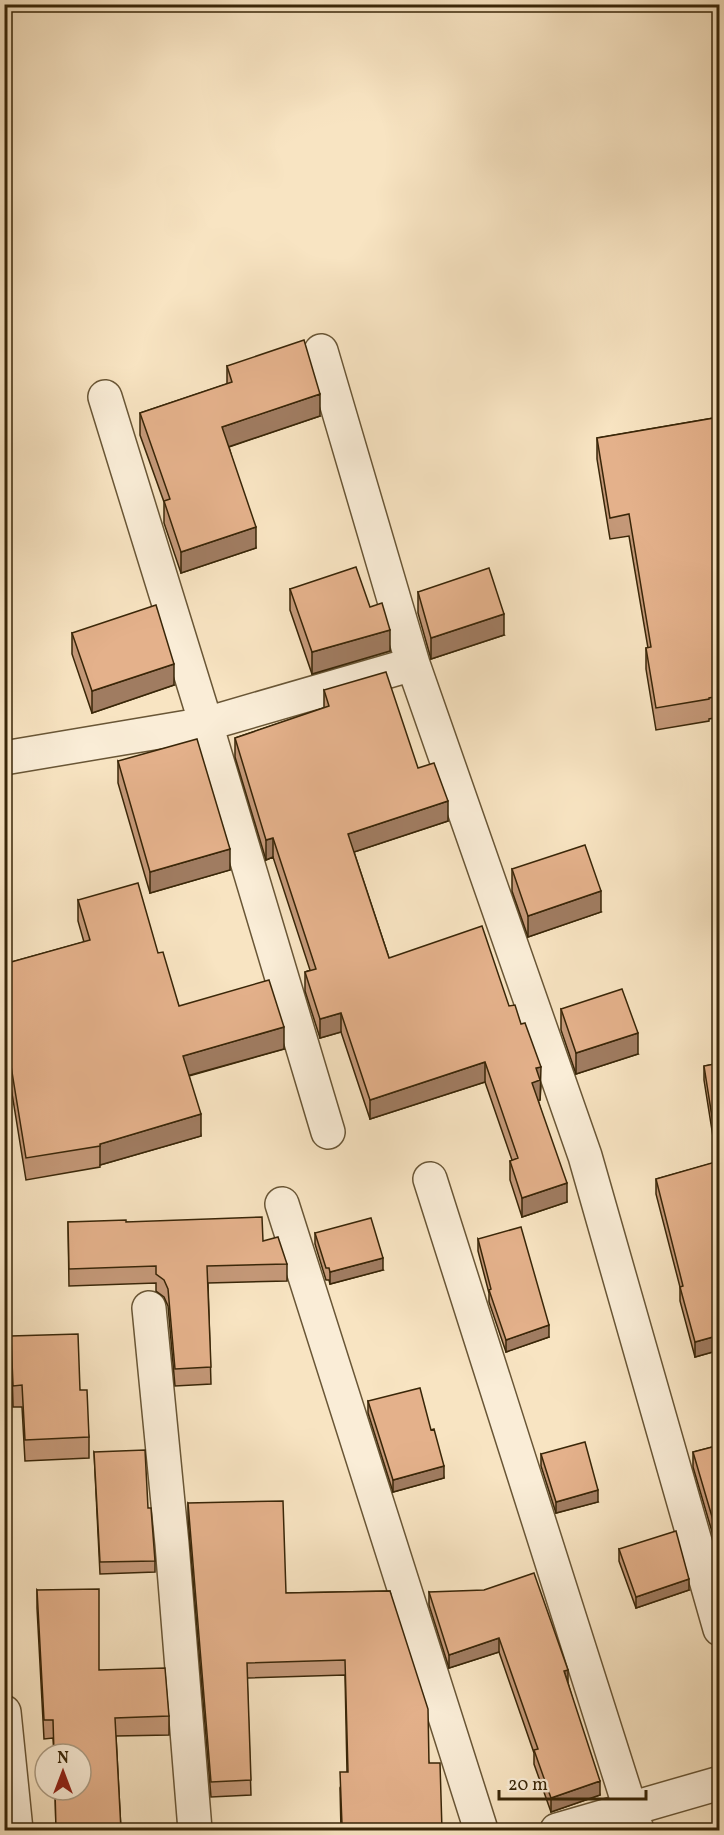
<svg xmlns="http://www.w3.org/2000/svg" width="724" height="1835" font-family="Vollkorn,serif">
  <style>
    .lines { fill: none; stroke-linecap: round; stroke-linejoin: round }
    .street-casing { stroke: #695636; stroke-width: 36 }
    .street { stroke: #faedd7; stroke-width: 33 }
    .wall { fill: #c49878; stroke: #392608; stroke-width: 1.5 }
    .shaded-wall { fill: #a07c61; stroke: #392608; stroke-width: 1.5 }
    .building { fill: #e4b18b; stroke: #392608; stroke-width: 1.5 }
  </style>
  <rect width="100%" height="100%" fill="#f8e4c2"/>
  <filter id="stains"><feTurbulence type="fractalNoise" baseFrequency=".00333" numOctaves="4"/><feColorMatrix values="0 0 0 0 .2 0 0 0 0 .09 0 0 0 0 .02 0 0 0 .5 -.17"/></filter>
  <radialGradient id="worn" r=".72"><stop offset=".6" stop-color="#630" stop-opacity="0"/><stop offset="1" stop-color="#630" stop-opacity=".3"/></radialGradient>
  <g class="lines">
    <g class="street-casing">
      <path id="street" d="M 321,351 L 413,664 L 585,1156 L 720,1629
        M 105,397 L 206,724 L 328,1132
        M 4,758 L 206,724 L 413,664
        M 430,1179 L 637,1830
        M 282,1204 L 481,1830
        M 149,1308 L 172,1544 L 195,1830
        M 4,1712 L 16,1830
        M 557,1830 L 720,1783"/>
    </g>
    <use href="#street" class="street"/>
  </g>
  <path class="wall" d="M 227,366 L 320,416 L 229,447 L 256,548 L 181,573 L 164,523 L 164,502 L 140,435 L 140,413 L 227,384 Z
    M 720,417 L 720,717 L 709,719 L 709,721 L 656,730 L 646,669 L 646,648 L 648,648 L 629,536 L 610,539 L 597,459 L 597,438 Z
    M 290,589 L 370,607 L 390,651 L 312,674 L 290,610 Z
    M 418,592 L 504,635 L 431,659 L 418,613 Z
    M 72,633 L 174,685 L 92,713 L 72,654 Z
    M 324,690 L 418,768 L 448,821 L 354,852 L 389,958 L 509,1006 L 541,1086 L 540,1100 L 538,1100 L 567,1202 L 522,1217 L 510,1180 L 510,1161 L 512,1160 L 485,1082 L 370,1119 L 341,1032 L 320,1038 L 305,991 L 305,972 L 310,970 L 273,857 L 266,860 L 235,757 L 235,738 L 324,708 Z
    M 118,761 L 230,870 L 150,893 L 118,783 Z
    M 512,869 L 601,912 L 528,937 L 512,891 Z
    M 78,900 L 158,953 L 179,1006 L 284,1049 L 189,1076 L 201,1136 L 100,1165 L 100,1167 L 26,1180 L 4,1044 L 4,964 L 84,942 L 78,921 Z
    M 561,1009 L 638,1054 L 576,1074 L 561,1030 Z
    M 720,1063 L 720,1350 L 695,1357 L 680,1301 L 680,1287 L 656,1194 L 656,1179 L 717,1162 L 704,1080 L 704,1066 Z
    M 68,1222 L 126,1222 L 263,1241 L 287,1264 L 287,1281 L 208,1283 L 211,1384 L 175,1386 L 168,1306 L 164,1297 L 156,1291 L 156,1283 L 69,1286 Z
    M 315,1233 L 383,1270 L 330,1284 L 329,1280 L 326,1280 L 315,1244 Z
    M 478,1239 L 549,1337 L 506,1352 L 489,1302 L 489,1293 L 478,1251 Z
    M 11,1336 L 80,1390 L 89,1437 L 89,1458 L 25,1461 L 22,1407 L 13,1407 Z
    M 368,1401 L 431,1430 L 444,1478 L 393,1492 L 368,1413 Z
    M 720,1445 L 720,1559 L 693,1467 L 693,1452 Z
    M 94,1452 L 148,1508 L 155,1561 L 155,1572 L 100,1574 Z
    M 541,1454 L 598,1502 L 556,1513 L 541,1466 Z
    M 188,1503 L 286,1593 L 390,1591 L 429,1763 L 442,1830 L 341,1830 L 340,1788 L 347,1772 L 345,1675 L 247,1678 L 251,1795 L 211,1797 L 188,1518 Z
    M 619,1549 L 689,1590 L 636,1608 L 619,1561 Z
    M 37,1590 L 99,1670 L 169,1716 L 169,1735 L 116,1736 L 121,1830 L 56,1830 L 55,1790 L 81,1790 L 81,1754 L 54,1754 L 53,1738 L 44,1739 L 37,1608 Z
    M 429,1592 L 568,1683 L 600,1795 L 551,1812 L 534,1764 L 534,1753 L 499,1652 L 449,1668 L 429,1605 Z"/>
  <path class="shaded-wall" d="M 320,394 L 320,416 L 222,449 L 222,427 Z
    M 256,527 L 256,548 L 181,573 L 181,552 Z
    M 504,614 L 504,635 L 431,659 L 431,638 Z
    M 390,630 L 390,651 L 312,674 L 312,652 Z
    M 174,664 L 174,685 L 92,713 L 92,691 Z
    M 448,801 L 448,821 L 348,854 L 348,834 Z
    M 273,838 L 273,857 L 266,860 L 266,840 Z
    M 230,849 L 230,870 L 150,893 L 150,872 Z
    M 601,891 L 601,912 L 528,937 L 528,916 Z
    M 341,1013 L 341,1032 L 320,1038 L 320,1019 Z
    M 284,1027 L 284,1049 L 183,1077 L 183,1056 Z
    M 638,1033 L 638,1054 L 576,1074 L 576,1053 Z
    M 485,1062 L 485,1082 L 370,1119 L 370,1100 Z
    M 541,1067 L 540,1100 L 532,1102 L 532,1083 L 536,1068 Z
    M 201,1114 L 201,1136 L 100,1165 L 100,1144 Z
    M 567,1183 L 567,1202 L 522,1217 L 522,1198 Z
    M 383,1258 L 383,1270 L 330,1284 L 330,1272 Z
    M 549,1325 L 549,1337 L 506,1352 L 506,1340 Z
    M 720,1335 L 720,1350 L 695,1357 L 695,1342 Z
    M 444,1466 L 444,1478 L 393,1492 L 393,1480 Z
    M 598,1490 L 598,1502 L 556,1513 L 556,1502 Z
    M 689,1579 L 689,1590 L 636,1608 L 636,1597 Z
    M 499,1638 L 499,1652 L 449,1668 L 449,1655 Z
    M 568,1670 L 568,1683 L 564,1671 Z
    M 600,1781 L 600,1795 L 551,1812 L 551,1798 Z"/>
  <path class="building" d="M 304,340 L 320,394 L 222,427 L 256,527 L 181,552 L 164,501 L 170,499 L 140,413 L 232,382 L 227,366 Z
    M 720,417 L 720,696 L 709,698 L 709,699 L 656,708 L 646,648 L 651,647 L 629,514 L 610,518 L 597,438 Z
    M 356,567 L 370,607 L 382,603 L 390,630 L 312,652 L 290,589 Z
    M 489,568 L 504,614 L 431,638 L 418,592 Z
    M 156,605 L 174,664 L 92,691 L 72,633 Z
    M 386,672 L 418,768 L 434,763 L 448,801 L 348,834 L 389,958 L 482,926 L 509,1006 L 515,1005 L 521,1024 L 525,1023 L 541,1067 L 536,1068 L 540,1080 L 532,1083 L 567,1183 L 522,1198 L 510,1161 L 518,1158 L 485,1062 L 370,1100 L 341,1013 L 320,1019 L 305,972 L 316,969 L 273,838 L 266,840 L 235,738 L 329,706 L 324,690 Z
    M 197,739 L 230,849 L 150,872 L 118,761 Z
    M 585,845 L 601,891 L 528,916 L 512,869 Z
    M 138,883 L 158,953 L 163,952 L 179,1006 L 269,980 L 284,1027 L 183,1056 L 201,1114 L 100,1144 L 100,1146 L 26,1158 L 4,1023 L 4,964 L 90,940 L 78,900 Z
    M 622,989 L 638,1033 L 576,1053 L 561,1009 Z
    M 720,1063 L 720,1335 L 695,1342 L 680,1287 L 683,1286 L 656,1179 L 719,1161 L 704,1066 Z
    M 262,1217 L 263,1241 L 278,1237 L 287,1264 L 207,1266 L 211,1367 L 175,1369 L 168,1289 L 164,1280 L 156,1274 L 156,1266 L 69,1269 L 68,1222 L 126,1220 L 126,1222 Z
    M 371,1218 L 383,1258 L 330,1272 L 329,1268 L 326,1268 L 315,1233 Z
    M 521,1227 L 549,1325 L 506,1340 L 489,1290 L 491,1289 L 478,1239 Z
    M 78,1334 L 80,1390 L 87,1390 L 89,1437 L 25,1440 L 22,1385 L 13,1386 L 11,1336 Z
    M 420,1388 L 431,1430 L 434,1429 L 444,1466 L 393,1480 L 368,1401 Z
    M 585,1442 L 598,1490 L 556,1502 L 541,1454 Z
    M 720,1445 L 720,1544 L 693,1452 Z
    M 145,1450 L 148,1508 L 151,1508 L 155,1561 L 100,1562 L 94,1452 Z
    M 283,1501 L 286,1593 L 390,1591 L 428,1709 L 429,1763 L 440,1763 L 442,1830 L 402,1830 L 402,1824 L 342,1825 L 340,1772 L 348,1772 L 345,1660 L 247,1663 L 251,1780 L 211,1782 L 188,1503 Z
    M 676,1531 L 689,1579 L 636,1597 L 619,1549 Z
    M 534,1573 L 568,1670 L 564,1671 L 600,1781 L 551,1798 L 534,1750 L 538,1749 L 499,1638 L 449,1655 L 429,1592 L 484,1590 Z
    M 99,1589 L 99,1670 L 165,1668 L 169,1716 L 115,1718 L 121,1830 L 56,1830 L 55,1790 L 81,1790 L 81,1754 L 54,1754 L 53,1720 L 44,1720 L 37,1590 Z"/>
  <rect width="724" height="1835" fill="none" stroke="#f8e4c2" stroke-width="24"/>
  <rect x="6" y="6" width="712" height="1823" fill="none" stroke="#392608" stroke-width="3"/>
  <rect x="12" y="12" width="700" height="1811" fill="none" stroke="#392608" stroke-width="1.5"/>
  <g transform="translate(63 1772)"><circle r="28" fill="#faedd7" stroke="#ad9d84" stroke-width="1.5"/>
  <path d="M0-4.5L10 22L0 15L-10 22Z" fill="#8f2418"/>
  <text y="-9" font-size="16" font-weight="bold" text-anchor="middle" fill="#392608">N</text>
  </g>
  <path d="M499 1790v9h147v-9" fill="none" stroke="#392608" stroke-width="3"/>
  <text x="508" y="1790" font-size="18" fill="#392608" stroke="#faedd7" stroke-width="4.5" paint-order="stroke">20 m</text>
  <rect width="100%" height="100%" filter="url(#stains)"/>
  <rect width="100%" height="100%" fill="url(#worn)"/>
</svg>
